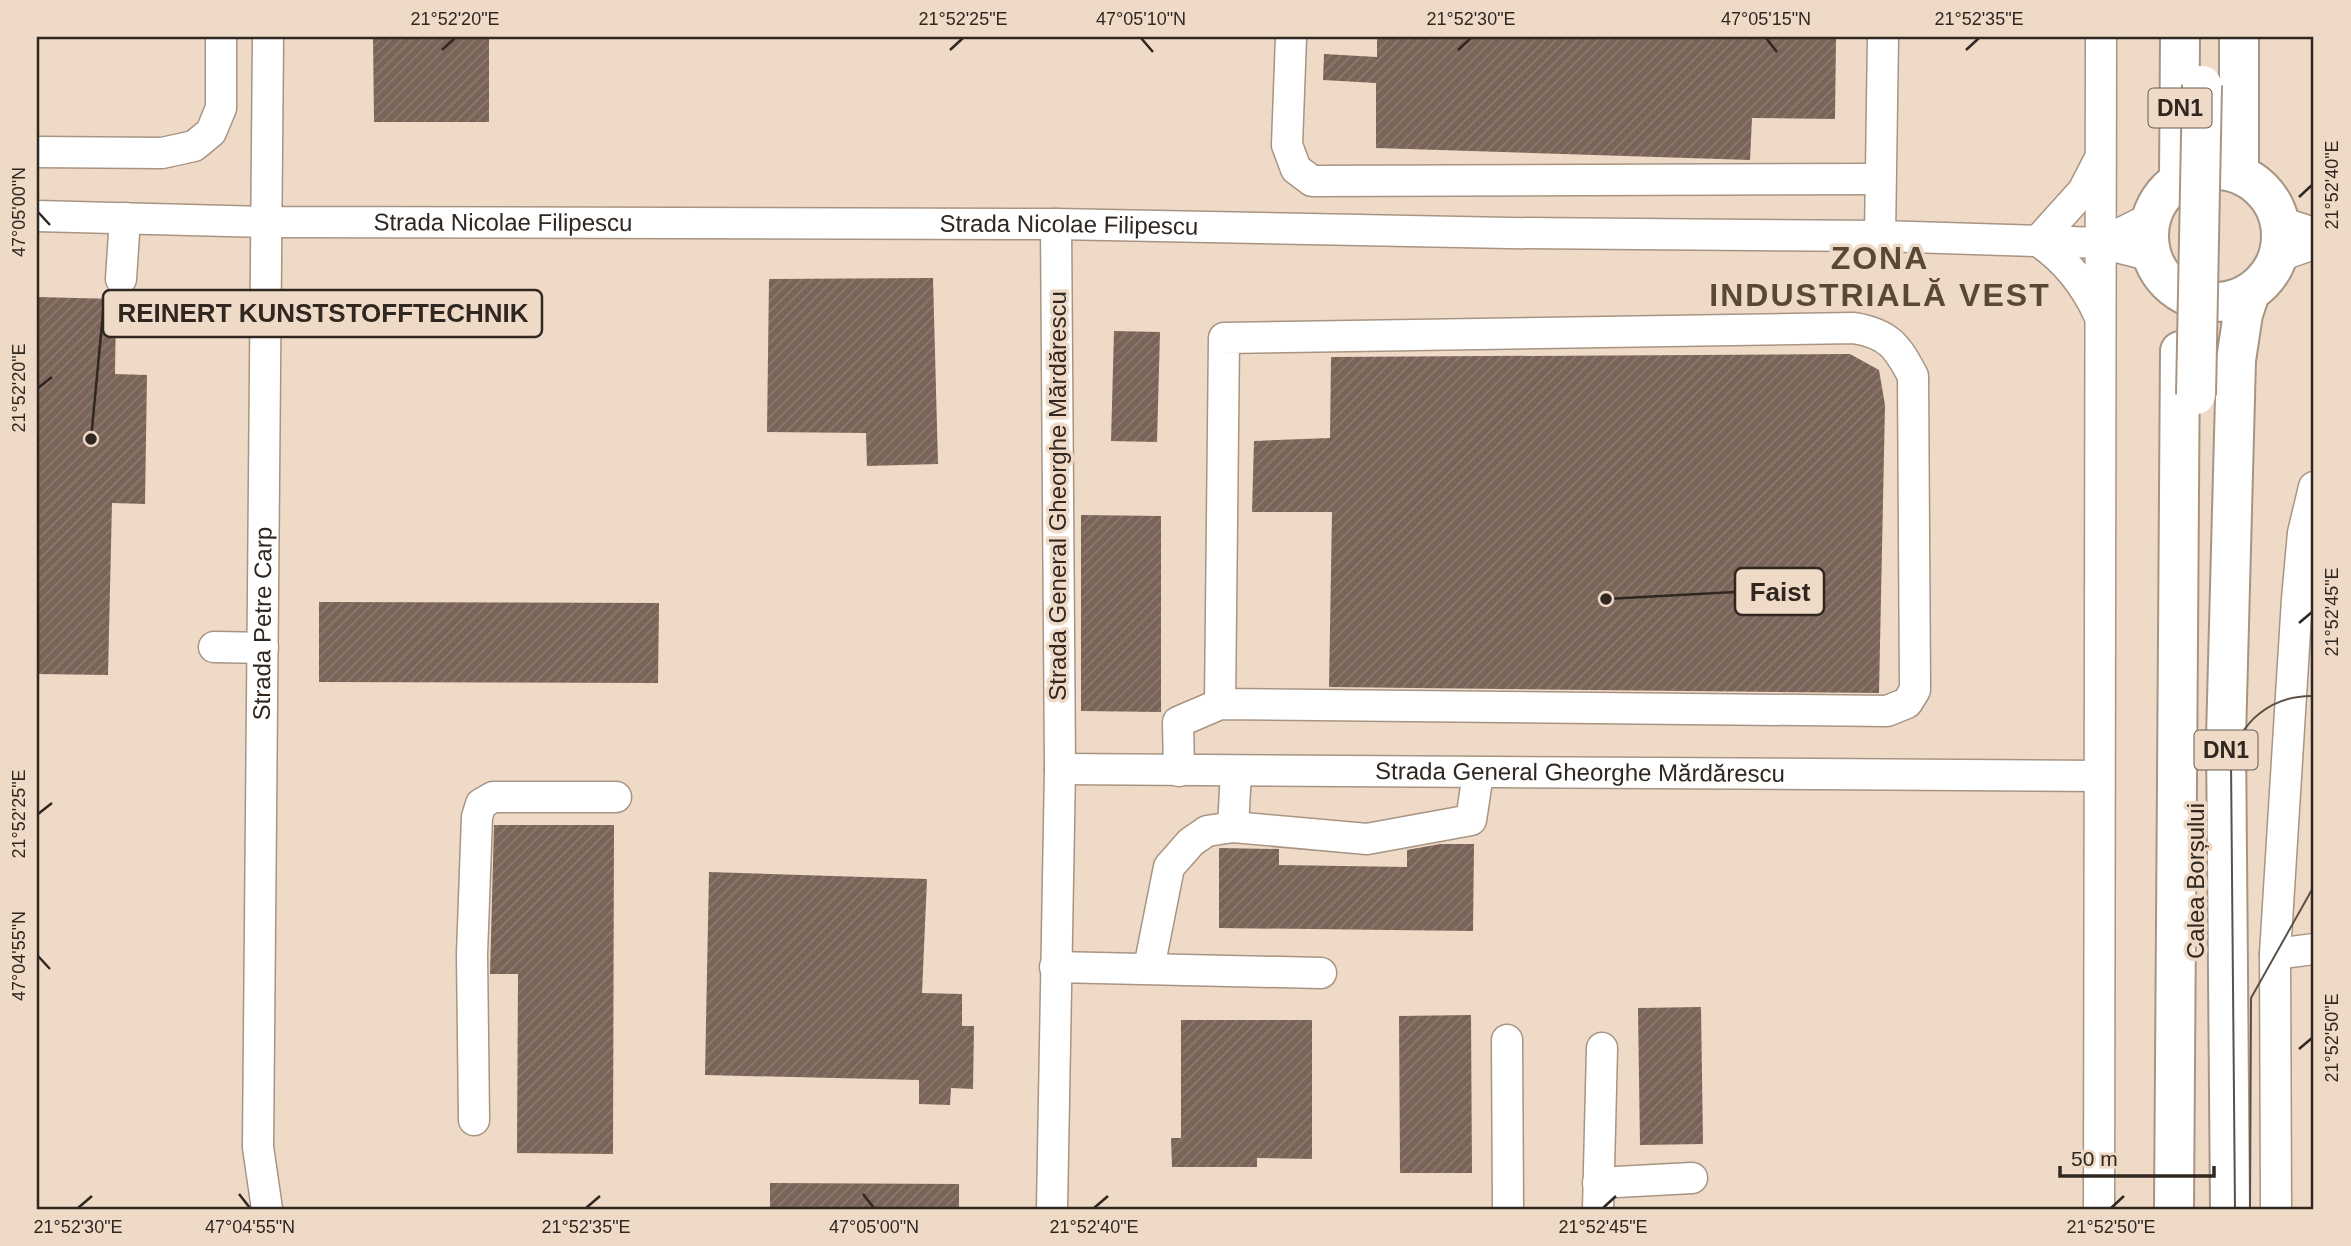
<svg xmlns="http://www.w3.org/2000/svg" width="2351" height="1246" font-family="Helvetica,sans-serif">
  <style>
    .building { fill: url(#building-hatch) }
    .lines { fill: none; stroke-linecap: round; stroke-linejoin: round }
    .minor-casing { stroke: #a89483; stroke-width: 33 }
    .major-casing { stroke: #a89483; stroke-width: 42 }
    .minor { stroke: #fff; stroke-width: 30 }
    .major { stroke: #fff; stroke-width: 38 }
    .tram { stroke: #5b5046; stroke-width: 2 }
    .major-bridge-casing { stroke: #a89483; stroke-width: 42; stroke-linecap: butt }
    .major-bridge { stroke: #fff; stroke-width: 38 }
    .ticks { fill: none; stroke: #2f2720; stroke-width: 2.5 }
    .labels { text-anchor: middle; stroke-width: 7; stroke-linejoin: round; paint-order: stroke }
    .shield { fill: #efdac7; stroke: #695d52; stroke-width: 2 }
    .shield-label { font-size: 23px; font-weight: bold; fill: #2f2720 }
    .street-label { font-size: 24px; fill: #2f2720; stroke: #efdac7 }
    .district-label { font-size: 32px; font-weight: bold; letter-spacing: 2px; fill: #594838; stroke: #efdac7 }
    .leader { fill: none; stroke: #2f2720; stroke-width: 2.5 }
    .callout-dot { fill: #2f2720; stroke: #efdac7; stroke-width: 2.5 }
    .callout { fill: #efdac7; stroke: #2f2720; stroke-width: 2.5 }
    .callout-label { font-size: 26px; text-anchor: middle; font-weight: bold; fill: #2f2720 }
    .neatline { fill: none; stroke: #2f2720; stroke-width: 2.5 }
    .ticks-label { font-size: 18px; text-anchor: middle; fill: #2f2720 }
  </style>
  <defs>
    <pattern id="building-hatch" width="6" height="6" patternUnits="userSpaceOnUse" patternTransform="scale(1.75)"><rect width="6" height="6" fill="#7a6457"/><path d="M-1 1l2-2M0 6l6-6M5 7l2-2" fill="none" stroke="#8c7a70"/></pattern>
  </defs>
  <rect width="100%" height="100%" fill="#efdac7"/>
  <path class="building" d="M 373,37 L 489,37 L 489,122 L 374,122 Z
    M 1377,37 L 1836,37 L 1835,119 L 1752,118 L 1750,160 L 1376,148 L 1376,83 L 1323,80 L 1324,54 L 1377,57 Z
    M 933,278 L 938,464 L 867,466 L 866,433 L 767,432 L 769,279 Z
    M 37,297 L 116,299 L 115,374 L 147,375 L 145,504 L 112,503 L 108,675 L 37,674 Z
    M 1114,331 L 1160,332 L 1157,442 L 1111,441 Z
    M 1850,354 L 1879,370 L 1885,405 L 1879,693 L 1329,687 L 1332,512 L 1252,512 L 1254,441 L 1330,438 L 1331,357 Z
    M 1081,515 L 1161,516 L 1161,712 L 1081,711 Z
    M 319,602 L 659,603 L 658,683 L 319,682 Z
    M 494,825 L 614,825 L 613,1154 L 517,1153 L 518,974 L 490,974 Z
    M 1440,844 L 1474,844 L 1473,931 L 1219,928 L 1219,848 L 1279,849 L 1279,865 L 1407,867 L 1407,850 Z
    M 709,872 L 927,879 L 922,993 L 962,994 L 962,1026 L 974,1026 L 973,1089 L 951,1088 L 950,1105 L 919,1104 L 919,1080 L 705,1075 Z
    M 1701,1007 L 1703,1144 L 1640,1145 L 1638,1008 Z
    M 1471,1015 L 1472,1173 L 1400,1173 L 1399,1016 Z
    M 1181,1020 L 1312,1020 L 1312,1159 L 1257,1158 L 1257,1167 L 1172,1167 L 1171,1138 L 1181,1138 Z
    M 770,1183 L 959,1184 L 959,1209 L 770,1209 Z"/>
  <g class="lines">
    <g class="minor-casing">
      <g id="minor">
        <path d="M 1291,37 L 1287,145 L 1296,169 L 1312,181 L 1880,179"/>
        <path d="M 37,152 L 162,153 L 194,146 L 211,132 L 221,108 L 221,37"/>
        <path id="s1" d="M 37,216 L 266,222 L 1056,224 L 1509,233 L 1880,236 L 2101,243 L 2152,256"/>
        <path d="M 2280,222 L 2314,233"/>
        <path d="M 1880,236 L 1883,37"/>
        <path d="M 2101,243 L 2151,218"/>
        <path d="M 2279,256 L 2314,244"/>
        <path d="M 121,279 L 125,218"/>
        <path d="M 2099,315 C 2085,284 2066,260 2038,241 L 2083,191 L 2100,158"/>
        <path d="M 214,647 L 263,648"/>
        <path id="s2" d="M 1060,769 L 2099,776"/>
        <path d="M 1179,771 L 1178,722 L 1220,704 L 1887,711 L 1907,703 L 1915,690 L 1913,376 C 1897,346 1889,334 1854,328 L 1224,338 L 1220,704"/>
        <path d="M 1233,827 L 1236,772"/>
        <path d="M 2275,954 L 2314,949"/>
        <path d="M 1055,967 L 1321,973"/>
        <path d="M 1149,968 L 1169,867 L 1191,842 L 1207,831 L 1233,827 L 1367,839 L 1471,820 L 1478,774"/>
        <path d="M 1507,1040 L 1508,1209"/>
        <path d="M 474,1120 L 472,954 L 477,817 L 481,804 L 493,797 L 616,797"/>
        <path d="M 1598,1183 L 1692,1178"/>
        <path id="s3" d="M 267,1209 L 258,1147 L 268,37"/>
        <path d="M 1052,1209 L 1060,769 L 1056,224"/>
        <path d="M 1598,1209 L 1602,1048"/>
        <path d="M 2099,1209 L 2101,37"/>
        <path d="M 2276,1209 L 2275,954 L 2297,599 L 2303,533 L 2314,487"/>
      </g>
    </g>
    <g class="major-casing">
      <path id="major" d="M2149 236a66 66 0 1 1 132 0a66 66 0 1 1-132 0Z
        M 2239,174 L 2239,37
        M 2179,180 L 2180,37
        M 2174,1209 L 2180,351
        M 2230,1209 L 2226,738 L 2236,360 L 2243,314 L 2250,293"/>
    </g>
    <use href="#minor" class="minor"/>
    <use href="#major" class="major"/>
    <path class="tram" d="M 2235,1209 L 2231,762 C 2239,721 2272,695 2314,696
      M 2250,1209 L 2251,998 L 2314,886"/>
    <g class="major-bridge-casing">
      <path id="major-bridge" d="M 2196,395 L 2202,85"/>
    </g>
    <use href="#major-bridge" class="major-bridge"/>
  </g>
  <path class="ticks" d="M 1141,38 L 1153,52M 1766,38 L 1777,52M 442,50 L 455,38M 950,50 L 963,38M 1458,50 L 1471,38M 1966,50 L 1979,38M 2299,197 L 2312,185M 38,212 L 50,225M 38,388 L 52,377M 2299,623 L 2312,612M 38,814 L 52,803M 38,956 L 50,969M 2299,1049 L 2312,1038M 239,1194 L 250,1208M 863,1194 L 874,1208M 78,1208 L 92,1196M 586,1208 L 600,1196M 1094,1208 L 1108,1196M 1603,1208 L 1616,1196M 2111,1208 L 2124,1196"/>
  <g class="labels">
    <g class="shield">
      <rect x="2148.5" y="88.5" width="63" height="39" rx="5"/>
      <rect x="2194.5" y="730.5" width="63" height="39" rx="5"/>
    </g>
    <g class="shield-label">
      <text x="2180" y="116">DN1</text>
      <text x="2226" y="758">DN1</text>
    </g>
    <g class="street-label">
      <text dy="8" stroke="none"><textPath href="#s1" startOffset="466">Strada Nicolae Filipescu</textPath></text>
      <text dy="8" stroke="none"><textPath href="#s1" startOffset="1032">Strada Nicolae Filipescu</textPath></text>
      <text transform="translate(1058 496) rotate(-90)" y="8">Strada General Gheorghe Mărdărescu</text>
      <text dy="8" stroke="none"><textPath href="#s3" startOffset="586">Strada Petre Carp</textPath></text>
      <text dy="8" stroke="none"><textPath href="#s2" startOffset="520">Strada General Gheorghe Mărdărescu</textPath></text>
      <text transform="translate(2196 881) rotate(-90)" y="8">Calea Borșului</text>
    </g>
    <g class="district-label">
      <text x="1880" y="269">ZONA<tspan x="1880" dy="37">INDUSTRIALĂ VEST</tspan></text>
    </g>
  </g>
  <path class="leader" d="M91 439L103 313M1606 599L1735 592"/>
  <g class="callout-dot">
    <circle cx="91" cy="439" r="7"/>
    <circle cx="1606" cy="599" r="7"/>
  </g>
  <g class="callout">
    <rect x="103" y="290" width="439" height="47" rx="7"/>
    <rect x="1735" y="568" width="89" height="47" rx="7"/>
  </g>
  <g class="callout-label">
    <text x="323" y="322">REINERT KUNSTSTOFFTECHNIK</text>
    <text x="1780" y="601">Faist</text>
  </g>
  <rect width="2351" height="1246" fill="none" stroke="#efdac7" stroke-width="77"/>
  <path d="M2060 1166v10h154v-10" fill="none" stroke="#2f2720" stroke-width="3.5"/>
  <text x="2071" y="1166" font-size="21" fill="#2f2720" stroke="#efdac7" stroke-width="5" paint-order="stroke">50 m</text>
  <rect x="38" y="38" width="2274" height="1170" class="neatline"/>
  <g class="ticks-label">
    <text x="455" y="25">21°52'20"E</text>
    <text x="963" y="25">21°52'25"E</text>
    <text x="1141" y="25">47°05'10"N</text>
    <text x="1471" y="25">21°52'30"E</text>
    <text x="1766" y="25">47°05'15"N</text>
    <text x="1979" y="25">21°52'35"E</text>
    <text transform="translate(2332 185) rotate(-90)" y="6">21°52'40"E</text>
    <text transform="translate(19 212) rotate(-90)" y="6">47°05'00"N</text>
    <text transform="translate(19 388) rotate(-90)" y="6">21°52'20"E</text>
    <text transform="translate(2332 612) rotate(-90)" y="6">21°52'45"E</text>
    <text transform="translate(19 814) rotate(-90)" y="6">21°52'25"E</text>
    <text transform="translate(19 956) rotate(-90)" y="6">47°04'55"N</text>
    <text transform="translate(2332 1038) rotate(-90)" y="6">21°52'50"E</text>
    <text x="78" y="1233">21°52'30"E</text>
    <text x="250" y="1233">47°04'55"N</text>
    <text x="586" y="1233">21°52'35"E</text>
    <text x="874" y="1233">47°05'00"N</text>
    <text x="1094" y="1233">21°52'40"E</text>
    <text x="1603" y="1233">21°52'45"E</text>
    <text x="2111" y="1233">21°52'50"E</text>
  </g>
</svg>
